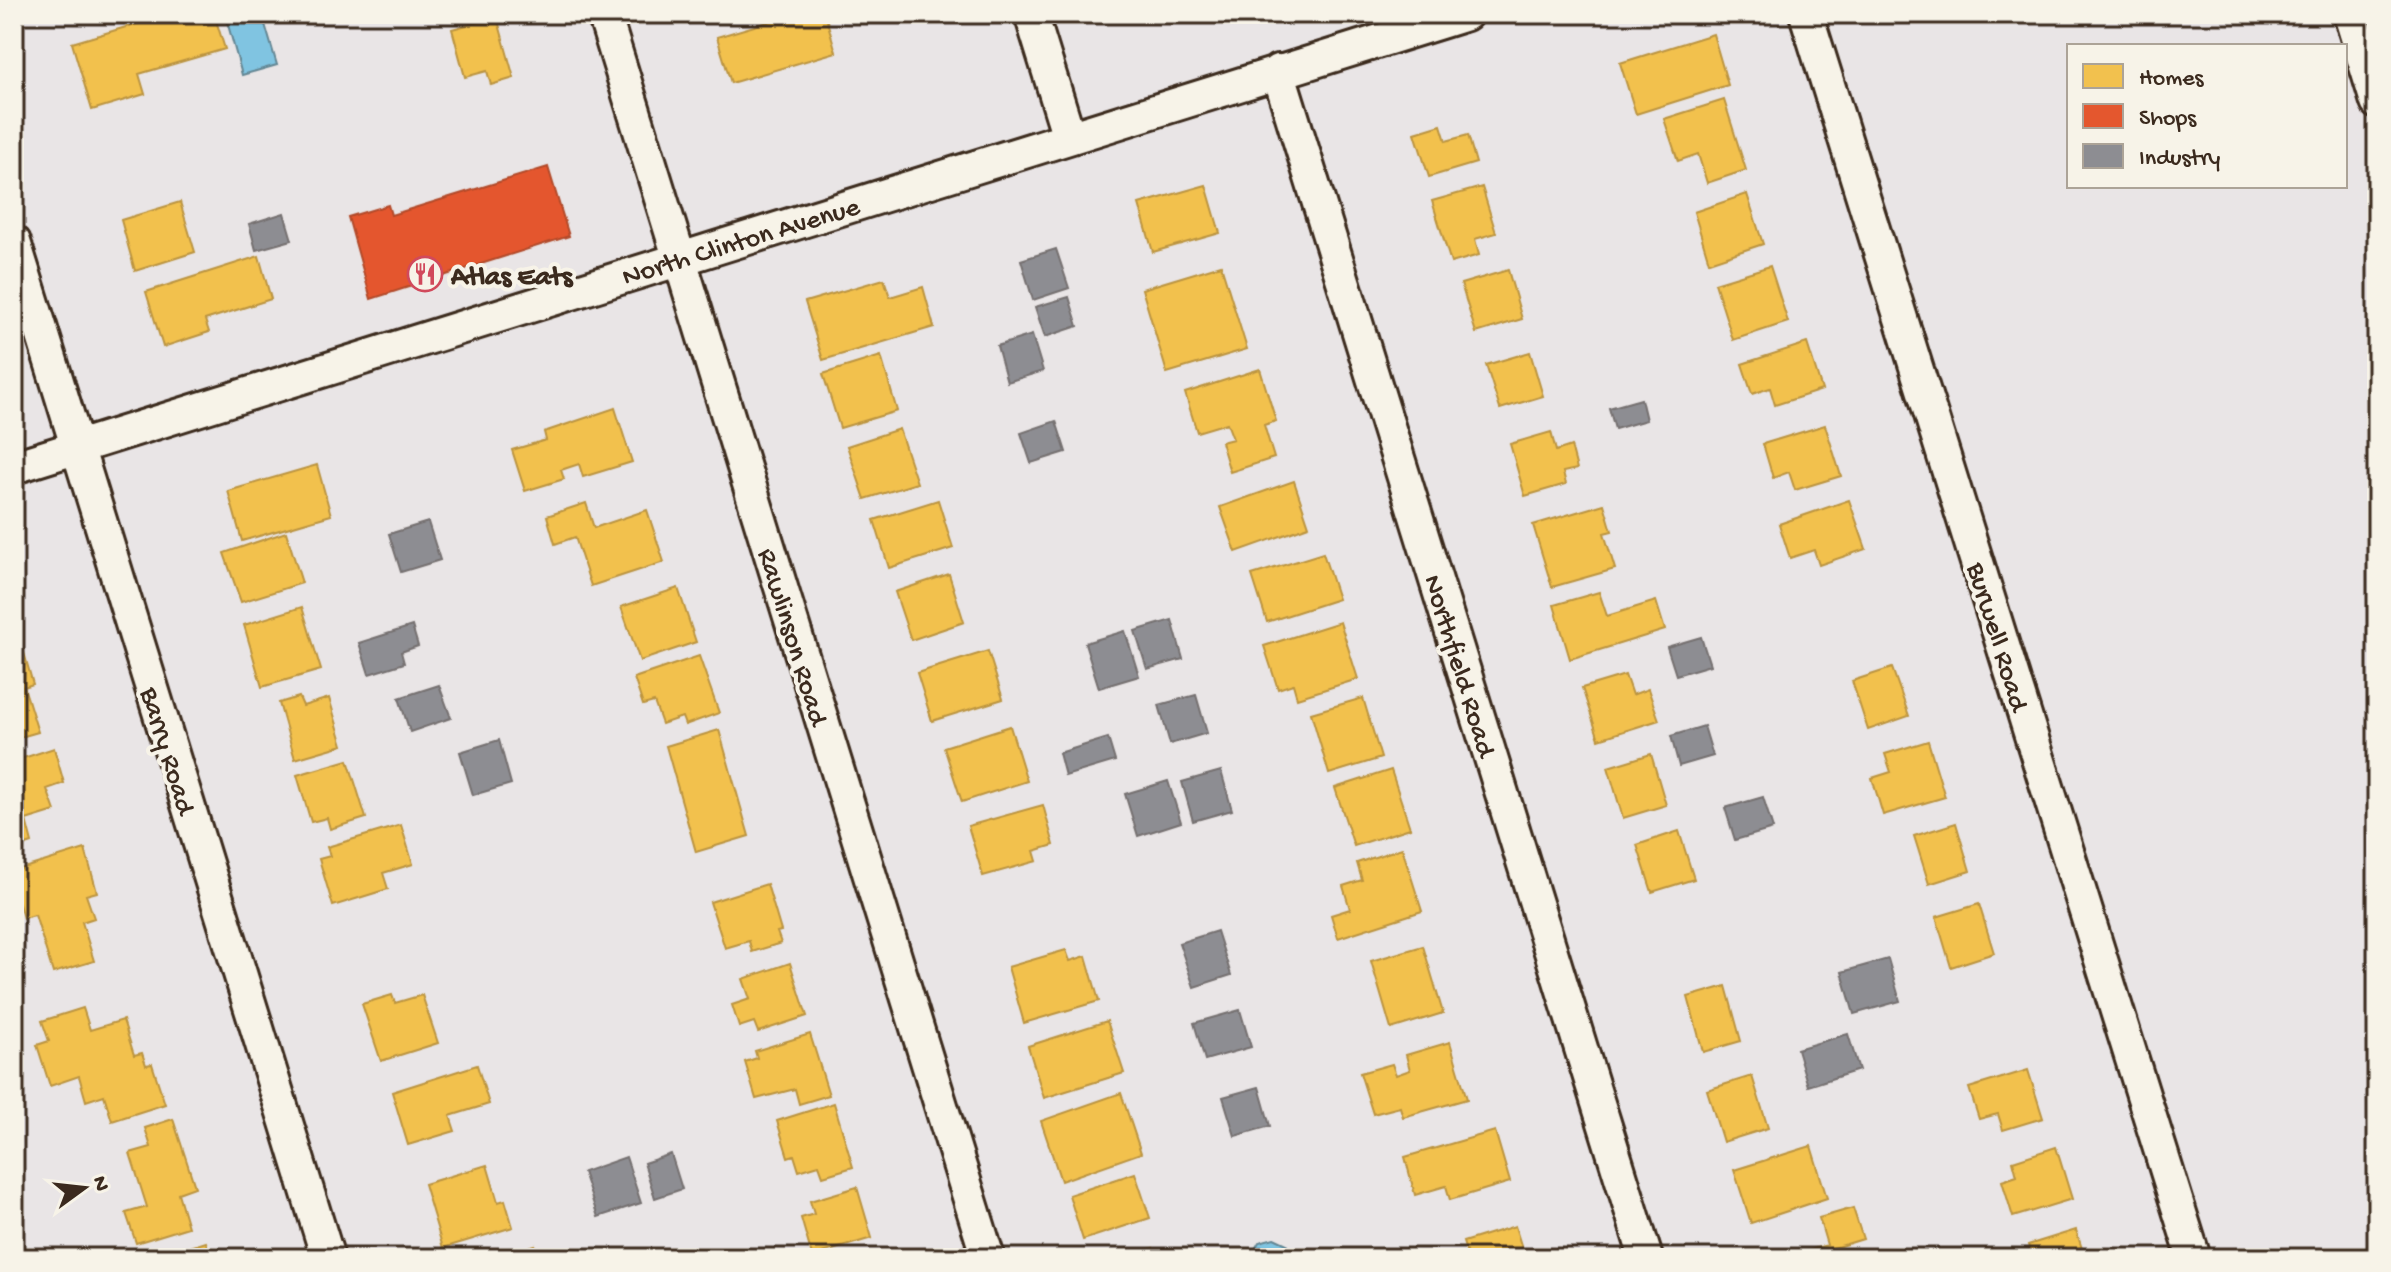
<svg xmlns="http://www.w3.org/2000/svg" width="2391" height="1272" font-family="'Gochi Hand',sans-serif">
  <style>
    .water { fill: #80c4e1; stroke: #648693; stroke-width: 2 }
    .homes { fill: #f2c14e; stroke: #bb9440; stroke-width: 2 }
    .shops { fill: #e4572e; stroke: #b14a29; stroke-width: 2 }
    .industry { fill: #8d8d92; stroke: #746f6f; stroke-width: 2 }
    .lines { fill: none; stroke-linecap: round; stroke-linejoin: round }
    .minor-casing { stroke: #3b2a1e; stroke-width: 38 }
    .minor { stroke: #f7f3e8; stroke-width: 32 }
    .labels { text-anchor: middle; stroke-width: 8; stroke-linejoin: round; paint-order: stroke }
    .street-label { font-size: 28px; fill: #3b2a1e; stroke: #f7f3e8 }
    .poi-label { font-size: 28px; font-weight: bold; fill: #3b2a1e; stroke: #f7f3e8; text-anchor: start }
  </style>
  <rect width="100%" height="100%" fill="#e9e5e6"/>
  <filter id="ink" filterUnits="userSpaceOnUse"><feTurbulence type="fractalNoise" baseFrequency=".0125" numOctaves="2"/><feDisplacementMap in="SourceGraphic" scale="16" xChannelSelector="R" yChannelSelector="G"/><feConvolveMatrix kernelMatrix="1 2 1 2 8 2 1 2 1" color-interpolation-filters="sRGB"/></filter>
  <g filter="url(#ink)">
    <path class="water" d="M 225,14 L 262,14 L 277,65 L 242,75 Z
      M 1274,1238 L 1287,1244 L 1294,1258 L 1250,1258 L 1259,1242 Z"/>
    <path class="homes" d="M 170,14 L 214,14 L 225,49 L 139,74 L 145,94 L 92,110 L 72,43 Z
      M 795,14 L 825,14 L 836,52 L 731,83 L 717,37 Z
      M 497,17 L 514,78 L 491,85 L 487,71 L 465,77 L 452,29 Z
      M 1713,34 L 1728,85 L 1636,114 L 1620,63 Z
      M 1724,100 L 1746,170 L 1707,183 L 1698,154 L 1678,161 L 1664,119 Z
      M 1441,125 L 1446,141 L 1468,135 L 1476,163 L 1429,177 L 1415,133 Z
      M 1206,185 L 1220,233 L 1153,252 L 1139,204 Z
      M 1482,187 L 1496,233 L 1475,239 L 1479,255 L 1451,263 L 1432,201 Z
      M 1747,194 L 1763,244 L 1709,262 L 1694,212 Z
      M 180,202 L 195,252 L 135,271 L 121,220 Z
      M 259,256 L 271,299 L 205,320 L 209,332 L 163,347 L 146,292 Z
      M 1221,265 L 1247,349 L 1167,373 L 1142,289 Z
      M 1770,266 L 1788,322 L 1733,340 L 1715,283 Z
      M 1508,270 L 1522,319 L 1476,333 L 1461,284 Z
      M 884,279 L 890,297 L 923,287 L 934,327 L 823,360 L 805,302 Z
      M 1807,343 L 1822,390 L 1775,405 L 1770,388 L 1752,394 L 1742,364 Z
      M 1530,352 L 1543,396 L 1500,409 L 1486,365 Z
      M 881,356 L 897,411 L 840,428 L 823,374 Z
      M 1260,369 L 1276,421 L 1264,425 L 1274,458 L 1230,472 L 1221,442 L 1233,439 L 1227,423 L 1197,432 L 1185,393 Z
      M 615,408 L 632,462 L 583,477 L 579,464 L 561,470 L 564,479 L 525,491 L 512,450 L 546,440 L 544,432 Z
      M 1825,425 L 1841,476 L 1795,490 L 1789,472 L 1773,478 L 1763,444 Z
      M 899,429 L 917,483 L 865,499 L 847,446 Z
      M 1551,432 L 1556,451 L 1571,446 L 1577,469 L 1563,472 L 1566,484 L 1525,496 L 1510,444 Z
      M 317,465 L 331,515 L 242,541 L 228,491 Z
      M 1294,481 L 1309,526 L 1236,552 L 1220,507 Z
      M 938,500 L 953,548 L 889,568 L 874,520 Z
      M 1849,500 L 1866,549 L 1819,565 L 1814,550 L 1790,558 L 1779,524 Z
      M 586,503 L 594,528 L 647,510 L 664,562 L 591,586 L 575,537 L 555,544 L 547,516 Z
      M 1604,504 L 1612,531 L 1604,533 L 1615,569 L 1552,587 L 1533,525 Z
      M 286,532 L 302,583 L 241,602 L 224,553 Z
      M 1323,553 L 1338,599 L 1267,622 L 1252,575 Z
      M 949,574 L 964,622 L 911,640 L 895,592 Z
      M 678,588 L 696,642 L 640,661 L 621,607 Z
      M 1599,592 L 1607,616 L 1656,601 L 1665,630 L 1570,659 L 1554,605 Z
      M 302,607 L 321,670 L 262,687 L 244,625 Z
      M 1340,622 L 1358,679 L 1297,698 L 1293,684 L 1278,689 L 1264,646 Z
      M 22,646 L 33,684 L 24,687 L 38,732 L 14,739 L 14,648 Z
      M 988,651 L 1003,699 L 932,721 L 917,673 Z
      M 699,656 L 719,713 L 685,725 L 682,717 L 662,724 L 654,702 L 643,705 L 634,678 Z
      M 1892,668 L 1909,716 L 1868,730 L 1852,681 Z
      M 1625,675 L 1632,695 L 1648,689 L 1659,720 L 1599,739 L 1582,688 Z
      M 299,697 L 303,706 L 329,698 L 343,745 L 295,759 L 279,703 Z
      M 1363,698 L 1381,758 L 1329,774 L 1311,713 Z
      M 1010,726 L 1027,781 L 962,802 L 944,747 Z
      M 719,730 L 749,836 L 696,852 L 666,746 Z
      M 1928,741 L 1945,797 L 1883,815 L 1872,778 L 1891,772 L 1885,754 Z
      M 54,748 L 64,783 L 47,789 L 55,811 L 26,820 L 32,843 L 14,849 L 14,761 Z
      M 1651,754 L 1666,805 L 1623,818 L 1608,767 Z
      M 348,760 L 366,818 L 330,829 L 327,818 L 311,822 L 297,775 Z
      M 1391,770 L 1410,828 L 1354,846 L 1335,788 Z
      M 1043,805 L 1054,845 L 1034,851 L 1037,861 L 983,876 L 968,826 Z
      M 1956,823 L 1970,871 L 1929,884 L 1914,836 Z
      M 401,825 L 413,864 L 383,873 L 388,889 L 333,906 L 319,859 L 330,856 L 327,847 Z
      M 1679,831 L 1694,879 L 1652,892 L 1637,845 Z
      M 1402,848 L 1422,911 L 1338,938 L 1331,915 L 1350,909 L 1343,886 L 1362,880 L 1357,863 Z
      M 85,849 L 97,892 L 86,895 L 94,918 L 82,922 L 94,961 L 53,973 L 35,915 L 23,918 L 14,887 L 14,871 Z
      M 767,884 L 781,931 L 777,932 L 781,943 L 752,952 L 749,941 L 725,948 L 710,902 Z
      M 1979,904 L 1994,953 L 1951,967 L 1936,917 Z
      M 1423,946 L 1443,1013 L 1391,1029 L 1371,961 Z
      M 1066,950 L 1070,961 L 1086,956 L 1099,1001 L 1024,1023 L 1008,967 Z
      M 790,963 L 807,1016 L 758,1032 L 754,1022 L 739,1027 L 732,1005 L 750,999 L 743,979 Z
      M 1726,986 L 1741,1041 L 1703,1052 L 1688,997 Z
      M 392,995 L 395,1003 L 422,995 L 438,1043 L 381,1061 L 362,1004 Z
      M 83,1008 L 90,1030 L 123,1020 L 134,1055 L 142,1053 L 146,1065 L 152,1064 L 165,1104 L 112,1121 L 104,1095 L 86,1101 L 79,1076 L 50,1086 L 37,1045 L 49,1041 L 42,1021 Z
      M 1107,1021 L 1124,1073 L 1044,1098 L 1028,1046 Z
      M 810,1034 L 829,1095 L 799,1104 L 795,1089 L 756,1099 L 745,1062 L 757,1058 L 755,1051 Z
      M 1450,1042 L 1467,1099 L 1403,1117 L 1400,1107 L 1373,1114 L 1360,1073 L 1392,1064 L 1396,1075 L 1410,1070 L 1406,1055 Z
      M 477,1065 L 489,1104 L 450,1116 L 455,1131 L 408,1145 L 392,1092 Z
      M 2028,1070 L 2043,1118 L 2003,1130 L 1998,1114 L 1979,1119 L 1969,1088 Z
      M 1752,1076 L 1768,1128 L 1723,1142 L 1707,1090 Z
      M 1121,1093 L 1141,1153 L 1061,1181 L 1041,1121 Z
      M 834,1103 L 853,1167 L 823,1176 L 819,1165 L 799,1171 L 794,1155 L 788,1157 L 777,1121 Z
      M 173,1119 L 195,1187 L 178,1193 L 188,1227 L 136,1243 L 126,1213 L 147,1207 L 130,1153 L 151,1147 L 145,1128 Z
      M 1495,1131 L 1510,1182 L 1450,1200 L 1446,1186 L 1415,1195 L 1405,1157 Z
      M 1811,1146 L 1827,1198 L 1751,1223 L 1734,1170 Z
      M 2056,1147 L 2072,1199 L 2013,1217 L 2002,1181 L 2017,1176 L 2013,1161 Z
      M 487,1165 L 498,1202 L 505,1200 L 513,1227 L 443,1248 L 424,1184 Z
      M 1135,1173 L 1150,1218 L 1083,1240 L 1069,1195 Z
      M 857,1187 L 872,1238 L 812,1256 L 801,1218 L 814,1214 L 810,1201 Z
      M 1853,1208 L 1863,1239 L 1824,1251 L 1827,1258 L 1783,1258 L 1827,1245 L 1819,1218 Z
      M 1515,1226 L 1525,1258 L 1468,1258 L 1463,1242 Z
      M 2076,1230 L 2085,1258 L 2032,1258 L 2028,1245 Z
      M 206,1242 L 211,1258 L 155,1258 Z
      M 535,1245 L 539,1258 L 493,1258 Z
      M 1153,1248 L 1156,1258 L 1120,1258 Z"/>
    <path class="shops" d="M 548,167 L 569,236 L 371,299 L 348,217 L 388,205 L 391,215 Z"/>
    <path class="industry" d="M 284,213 L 292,240 L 256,250 L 249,224 Z
      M 1056,249 L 1069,288 L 1033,300 L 1021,260 Z
      M 1069,297 L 1078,326 L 1045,337 L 1035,307 Z
      M 1032,335 L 1043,371 L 1007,382 L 997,346 Z
      M 1641,399 L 1646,420 L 1615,429 L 1609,408 Z
      M 1056,421 L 1066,452 L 1031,463 L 1021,433 Z
      M 428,522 L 440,560 L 401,572 L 389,534 Z
      M 1172,620 L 1183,659 L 1147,669 L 1135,631 Z
      M 412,626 L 418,646 L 401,652 L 404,663 L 369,674 L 359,643 Z
      M 1125,631 L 1139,676 L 1099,688 L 1085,643 Z
      M 1701,637 L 1710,665 L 1676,675 L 1667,647 Z
      M 439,685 L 451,718 L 410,732 L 399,698 Z
      M 1196,695 L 1207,733 L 1170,744 L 1159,705 Z
      M 1704,726 L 1713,756 L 1679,766 L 1671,736 Z
      M 1108,738 L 1115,761 L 1065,776 L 1059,753 Z
      M 499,740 L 511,784 L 473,795 L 460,752 Z
      M 1221,771 L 1232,810 L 1193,821 L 1182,782 Z
      M 1168,781 L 1181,822 L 1138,836 L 1125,794 Z
      M 1763,797 L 1773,829 L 1735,840 L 1725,808 Z
      M 1217,931 L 1231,975 L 1194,987 L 1179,943 Z
      M 1888,959 L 1900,1001 L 1854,1014 L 1842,972 Z
      M 1240,1010 L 1251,1047 L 1205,1060 L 1194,1023 Z
      M 1848,1034 L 1859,1070 L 1808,1086 L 1797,1049 Z
      M 1259,1087 L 1270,1126 L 1235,1136 L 1223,1097 Z
      M 671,1154 L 682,1189 L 655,1198 L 644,1163 Z
      M 626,1157 L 641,1203 L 598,1217 L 583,1172 Z"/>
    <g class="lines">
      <g class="minor-casing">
        <path id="minor" d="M 604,14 L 988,1258
          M 1031,14 L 1069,137
          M 1806,14 L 2194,1258
          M 2350,14 L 2377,102
          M 1278,71 L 1646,1258
          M 14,242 L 328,1258
          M 14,467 L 1466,14"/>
      </g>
      <use href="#minor" class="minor"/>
    </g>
  </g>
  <defs>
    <g id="restaurant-ring" transform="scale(1.8)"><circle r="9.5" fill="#f7f3e8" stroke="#d1495b" stroke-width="1.5"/><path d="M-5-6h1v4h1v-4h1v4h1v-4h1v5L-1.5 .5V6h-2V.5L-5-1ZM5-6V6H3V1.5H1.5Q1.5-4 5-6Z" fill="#d1495b"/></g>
  </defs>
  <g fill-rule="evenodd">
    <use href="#restaurant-ring" x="425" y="274"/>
  </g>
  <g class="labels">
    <g class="street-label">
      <text transform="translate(740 239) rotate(-17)" y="10">North Clinton Avenue</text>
      <text transform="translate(795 636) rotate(73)" y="10">Rawlinson Road</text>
      <text transform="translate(2000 636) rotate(73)" y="10">Burwell Road</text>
      <text transform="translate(1462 665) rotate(73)" y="10">Northfield Road</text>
      <text transform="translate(170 750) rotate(73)" y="10">Barry Road</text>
    </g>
    <g class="poi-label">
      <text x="451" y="284">Atlas Eats</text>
    </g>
  </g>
  <rect width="2391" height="1272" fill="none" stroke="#f7f3e8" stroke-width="48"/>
  <rect x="24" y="24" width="2343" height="1224" fill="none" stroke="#3b2a1e" stroke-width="3" filter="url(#ink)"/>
  <rect x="2067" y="44" width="280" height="144" fill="#f7f3e8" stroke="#aca397" stroke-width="2"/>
  <rect x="2083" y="64" width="40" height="24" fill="#f2c14e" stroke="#aca397" stroke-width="2"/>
  <text x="2139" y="84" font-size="24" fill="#3b2a1e">Homes</text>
  <rect x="2083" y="104" width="40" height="24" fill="#e4572e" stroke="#aca397" stroke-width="2"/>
  <text x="2139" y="124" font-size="24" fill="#3b2a1e">Shops</text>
  <rect x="2083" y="144" width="40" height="24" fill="#8d8d92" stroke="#aca397" stroke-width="2"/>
  <text x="2139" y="164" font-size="24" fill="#3b2a1e">Industry</text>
  <g transform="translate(84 1188) rotate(75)" stroke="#f7f3e8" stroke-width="6" paint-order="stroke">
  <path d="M0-6L14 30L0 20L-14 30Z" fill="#3b2a1e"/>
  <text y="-12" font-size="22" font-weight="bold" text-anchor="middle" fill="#3b2a1e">N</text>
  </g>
</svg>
